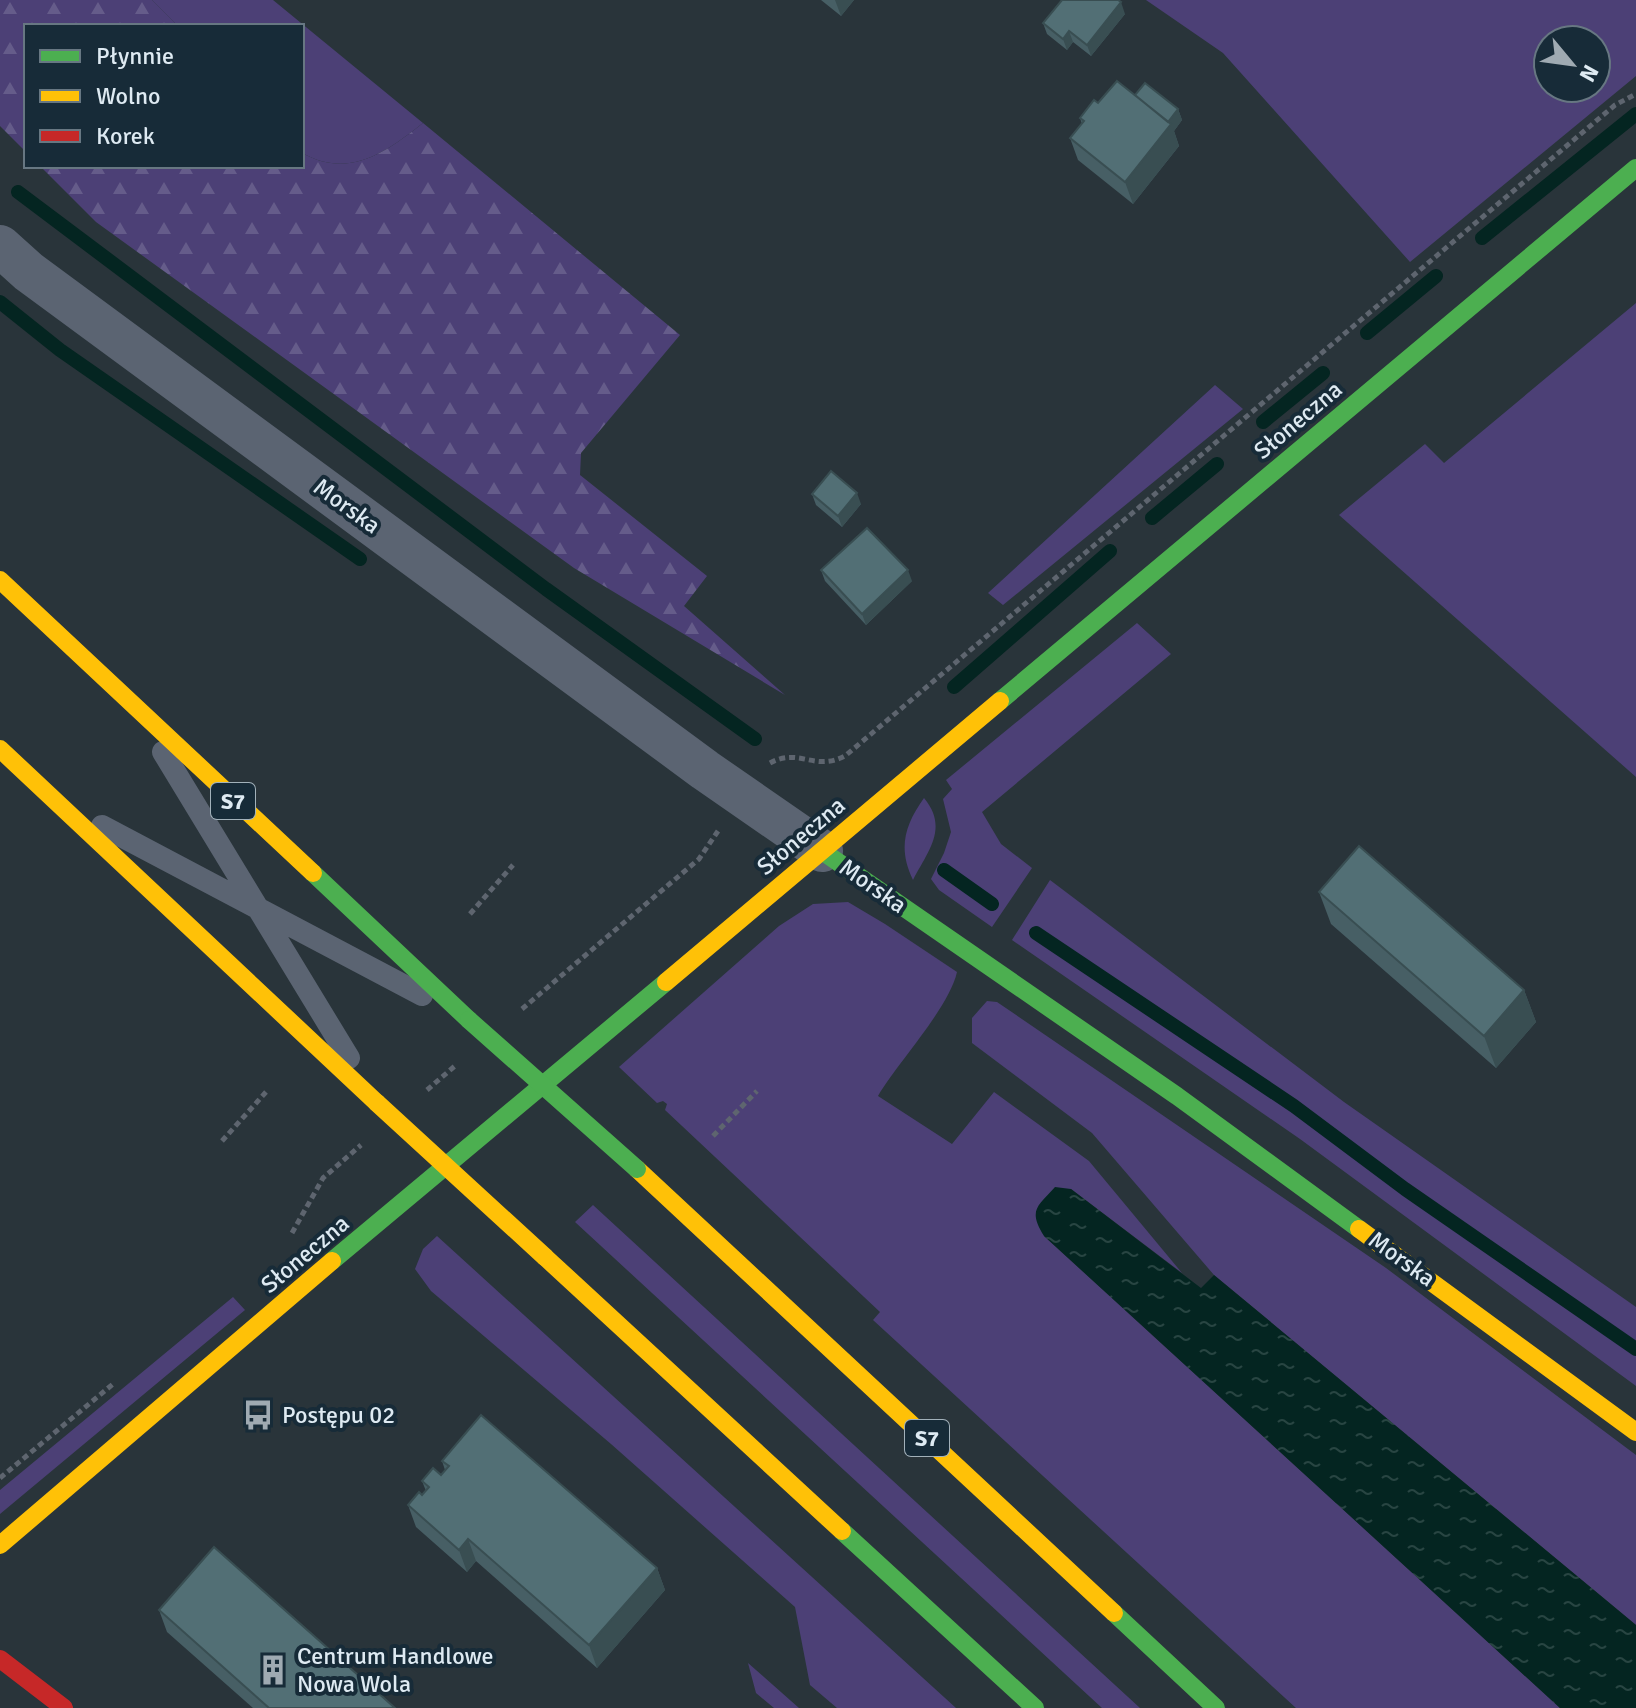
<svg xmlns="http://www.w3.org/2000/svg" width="1636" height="1708" font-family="Signika,sans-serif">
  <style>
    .green { fill: #4c4076; fill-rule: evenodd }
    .forest { fill: url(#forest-firs) }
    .water { fill: url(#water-ripples) }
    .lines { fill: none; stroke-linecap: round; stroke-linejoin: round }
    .stream { stroke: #042521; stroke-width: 14 }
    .path { stroke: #5e656f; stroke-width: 5; stroke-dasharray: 6 4; stroke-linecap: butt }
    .lane { stroke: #5b6472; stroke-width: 22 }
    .street { stroke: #5b6472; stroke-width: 42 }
    .fast { stroke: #4caf50; stroke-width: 18 }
    .slow { stroke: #ffc107; stroke-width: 18 }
    .jam { stroke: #c62828; stroke-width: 18 }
    .fast-bridge { stroke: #4caf50; stroke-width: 18 }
    .slow-bridge { stroke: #ffc107; stroke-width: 18 }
    .wall { fill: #475f65 }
    .shaded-wall { fill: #394e52 }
    .building { fill: #526f75; stroke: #394e52; stroke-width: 2 }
    .labels { text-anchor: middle; stroke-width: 8; stroke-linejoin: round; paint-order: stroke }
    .shield { fill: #172b38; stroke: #a2b1ba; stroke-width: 2 }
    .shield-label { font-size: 22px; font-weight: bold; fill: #deeaf2 }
    .street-label { font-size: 24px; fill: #deeaf2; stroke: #172b38 }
    .poi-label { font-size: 24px; fill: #deeaf2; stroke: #172b38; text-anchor: start }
  </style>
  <defs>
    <pattern id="forest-firs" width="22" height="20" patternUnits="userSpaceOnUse" patternTransform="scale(2)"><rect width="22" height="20" fill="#4c4076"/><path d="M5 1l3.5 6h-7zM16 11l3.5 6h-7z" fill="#655c8a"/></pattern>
    <pattern id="water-ripples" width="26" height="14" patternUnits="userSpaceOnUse" patternTransform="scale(2)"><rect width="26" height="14" fill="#042521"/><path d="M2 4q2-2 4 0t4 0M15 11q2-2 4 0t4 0" fill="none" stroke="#284542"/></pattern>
  </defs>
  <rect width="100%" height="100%" fill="#29343a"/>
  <path class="green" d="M 152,0 L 273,0 L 423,123 C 385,153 349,179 302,153 L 302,26 L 178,26 Z
    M 1146,0 L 1636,0 L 1636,76 L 1410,262 L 1223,53 ZM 1548,40 L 1596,40 L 1596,88 L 1548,88 Z
    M 1636,303 L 1636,777 L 1339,515 L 1425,444 L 1444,463 Z
    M 1215,385 L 1243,409 L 1003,605 L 988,593 Z
    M 1137,623 L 1171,654 L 982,812 L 1001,844 L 1032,868 L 992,927 L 939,890 L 931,879 L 944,853 L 951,832 L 943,799 L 952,789 L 946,780 Z
    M 924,798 C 949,828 928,851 913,880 C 898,849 904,826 924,798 Z
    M 1050,880 L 1344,1102 L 1636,1307 L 1636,1386 L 1300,1139 L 1012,940 Z
    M 848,902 L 885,924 L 957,972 C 949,1008 898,1062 878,1096 L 952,1144 L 994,1092 L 1089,1161 L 1182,1273 L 1071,1189 L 1044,1236 L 1560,1708 L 1296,1708 L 873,1320 L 880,1312 L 665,1110 L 667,1104 L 663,1101 L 657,1103 L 619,1067 L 779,926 L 813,904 Z
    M 987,1001 L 997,1002 L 1386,1268 L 1636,1455 L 1636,1625 L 1214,1275 L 1092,1133 L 972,1043 L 972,1018 Z
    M 593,1205 L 1140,1708 L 1102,1708 L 575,1222 Z
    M 437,1236 L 956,1708 L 837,1708 L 810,1685 L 795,1607 L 611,1444 L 431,1291 L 415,1269 L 423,1249 Z
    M 233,1297 L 245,1310 L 0,1514 L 0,1490 Z
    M 748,1663 L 799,1708 L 774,1708 L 756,1693 Z"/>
  <path class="forest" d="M 0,0 L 152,0 L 178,26 L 26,26 L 26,152 L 0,126 Z
    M 423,123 L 680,335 L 581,453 L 580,475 L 707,576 L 684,606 L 785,695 L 574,568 L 96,222 L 40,166 L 302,166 L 302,153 C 349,179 385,153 423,123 Z"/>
  <path class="water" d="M 1055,1187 L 1071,1189 L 1201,1288 L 1214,1275 L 1636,1625 L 1636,1708 L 1560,1708 L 1044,1236 C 1028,1210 1037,1207 1055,1187 Z"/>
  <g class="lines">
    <path class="stream" d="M 18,192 L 546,589 L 755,739
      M 1482,238 L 1636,114
      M 0,302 L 60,350 L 360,559
      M 1367,333 L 1436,276
      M 1263,422 L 1323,373
      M 1152,518 L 1217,464
      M 954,687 L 1110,551
      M 944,870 L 992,904
      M 1036,933 L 1294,1106 L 1405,1189 L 1636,1349"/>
    <path class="path" d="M 770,763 C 799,747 814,772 845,756 L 1615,105 L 1636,94
      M 470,914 L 513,865
      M 522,1009 L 699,859 L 718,831
      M 427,1090 L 456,1065
      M 713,1136 L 757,1091
      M 222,1141 L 266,1092
      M 292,1233 L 323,1178 L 361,1145
      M 0,1478 L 113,1384"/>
    <path class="lane" d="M 163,752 L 349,1058
      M 102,826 L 422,995"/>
    <path class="street" d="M 0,246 L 29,272 L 705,770 L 822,851"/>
    <path class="fast" d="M 1000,701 L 1636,168
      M 822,851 L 1177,1096 L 1359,1229
      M 313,873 L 469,1020
      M 332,1261 L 666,982
      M 842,1531 L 1035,1708
      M 1114,1613 L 1216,1708"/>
    <path class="slow" d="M 0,580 L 313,873
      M 0,749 L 377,1103
      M 666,982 L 1000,701
      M 637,1169 L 1114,1613
      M 1359,1229 L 1636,1432
      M 545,1257 L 842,1531
      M 0,1545 L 332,1261"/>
    <path class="jam" d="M 0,1659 L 64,1708"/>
    <path class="fast-bridge" d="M 469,1020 L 637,1169"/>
    <path class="slow-bridge" d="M 377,1103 L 545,1257"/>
  </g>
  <path class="wall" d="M 821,0 L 854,0 L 841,16 Z
    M 1125,14 L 1091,56 L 1073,42 L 1067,50 L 1047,34 L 1043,23 Z
    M 1135,95 L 1178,109 L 1182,120 L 1174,131 L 1179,146 L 1133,204 L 1078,160 L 1070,138 L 1082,124 L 1080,118 L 1098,103 Z
    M 812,494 L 861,504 L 842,527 L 816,505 Z
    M 821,570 L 912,581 L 866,625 L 825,581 Z
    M 1319,892 L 1524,990 L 1536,1022 L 1496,1068 L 1331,924 Z
    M 442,1461 L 657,1568 L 665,1590 L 597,1668 L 476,1561 L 467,1572 L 416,1527 L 408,1505 L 422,1495 L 426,1491 L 422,1481 L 441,1475 L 445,1470 Z
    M 159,1610 L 395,1708 L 253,1708 L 167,1632 Z"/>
  <path class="shaded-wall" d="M 835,0 L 854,0 L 841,16 Z
    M 1121,2 L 1125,14 L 1091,56 L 1087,45 Z
    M 1069,31 L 1073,42 L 1067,50 L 1063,39 Z
    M 1178,109 L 1182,120 L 1174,131 L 1179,146 L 1133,204 L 1125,182 Z
    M 857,493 L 861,504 L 842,527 L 838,516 Z
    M 908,570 L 912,581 L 866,625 L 862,614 Z
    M 1524,990 L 1536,1022 L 1496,1068 L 1484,1036 Z
    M 468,1539 L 476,1561 L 467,1572 L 459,1550 Z
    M 657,1568 L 665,1590 L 597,1668 L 589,1645 Z"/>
  <path class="building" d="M 1062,0 L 1118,0 L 1121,2 L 1087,45 L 1069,31 L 1063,39 L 1043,23 Z
    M 1117,81 L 1171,124 L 1125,182 L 1070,138 L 1084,121 L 1080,118 L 1094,100 L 1098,103 Z
    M 1145,83 L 1178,109 L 1168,122 L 1135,95 Z
    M 831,471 L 857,493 L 838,516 L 812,494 Z
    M 867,528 L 908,570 L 862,614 L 821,570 Z
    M 1359,846 L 1524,990 L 1484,1036 L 1319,892 Z
    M 481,1415 L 657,1568 L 589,1645 L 468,1539 L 459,1550 L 408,1505 L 419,1492 L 422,1495 L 429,1487 L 422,1481 L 433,1468 L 441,1475 L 449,1466 L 442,1461 Z
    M 214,1547 L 395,1708 L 269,1708 L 159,1610 Z"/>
  <defs>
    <g id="bus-bare" transform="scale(2.4)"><path d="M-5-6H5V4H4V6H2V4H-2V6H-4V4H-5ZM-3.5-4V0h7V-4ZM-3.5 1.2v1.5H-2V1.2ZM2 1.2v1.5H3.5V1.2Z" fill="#9faab2" stroke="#172b38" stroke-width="2.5" paint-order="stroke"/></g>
    <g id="building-bare" transform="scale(2.4)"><path d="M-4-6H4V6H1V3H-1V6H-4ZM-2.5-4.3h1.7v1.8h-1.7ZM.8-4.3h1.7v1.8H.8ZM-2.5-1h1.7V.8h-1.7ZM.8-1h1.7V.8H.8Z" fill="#9faab2" stroke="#172b38" stroke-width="2.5" paint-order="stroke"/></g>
  </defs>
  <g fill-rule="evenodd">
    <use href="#bus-bare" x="258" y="1415"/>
    <use href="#building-bare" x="273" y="1670"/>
  </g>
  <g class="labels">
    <g class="shield">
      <rect x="211" y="783" width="44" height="36" rx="6"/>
      <rect x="905" y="1420" width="44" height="36" rx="6"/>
    </g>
    <g class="shield-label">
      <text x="233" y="809">S7</text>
      <text x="927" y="1446">S7</text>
    </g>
    <g class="street-label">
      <text transform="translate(1298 420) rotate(-40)" y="8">Słoneczna</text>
      <text transform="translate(347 506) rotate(36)" y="8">Morska</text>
      <text transform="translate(801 836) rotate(-40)" y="8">Słoneczna</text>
      <text transform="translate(873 886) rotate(35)" y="8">Morska</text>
      <text transform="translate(305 1254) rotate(-40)" y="8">Słoneczna</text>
      <text transform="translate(1402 1259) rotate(36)" y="8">Morska</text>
    </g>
    <g class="poi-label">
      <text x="282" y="1423">Postępu 02</text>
      <text x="297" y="1664">Centrum Handlowe<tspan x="297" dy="28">Nowa Wola</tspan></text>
    </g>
  </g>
  <rect x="24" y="24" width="280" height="144" fill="#172b38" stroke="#677782" stroke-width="2"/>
  <rect x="40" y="50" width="40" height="12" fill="#4caf50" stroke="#677782" stroke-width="2"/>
  <text x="96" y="64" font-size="24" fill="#deeaf2">Płynnie</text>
  <rect x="40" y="90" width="40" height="12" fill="#ffc107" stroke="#677782" stroke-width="2"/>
  <text x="96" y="104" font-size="24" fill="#deeaf2">Wolno</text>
  <rect x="40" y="130" width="40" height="12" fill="#c62828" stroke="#677782" stroke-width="2"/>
  <text x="96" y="144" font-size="24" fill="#deeaf2">Korek</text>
  <g transform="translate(1572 64) rotate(119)"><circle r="38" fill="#172b38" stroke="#677782" stroke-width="2"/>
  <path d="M0-6L14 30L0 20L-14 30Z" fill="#9faab2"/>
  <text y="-12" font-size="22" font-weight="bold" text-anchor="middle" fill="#deeaf2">N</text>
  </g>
</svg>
